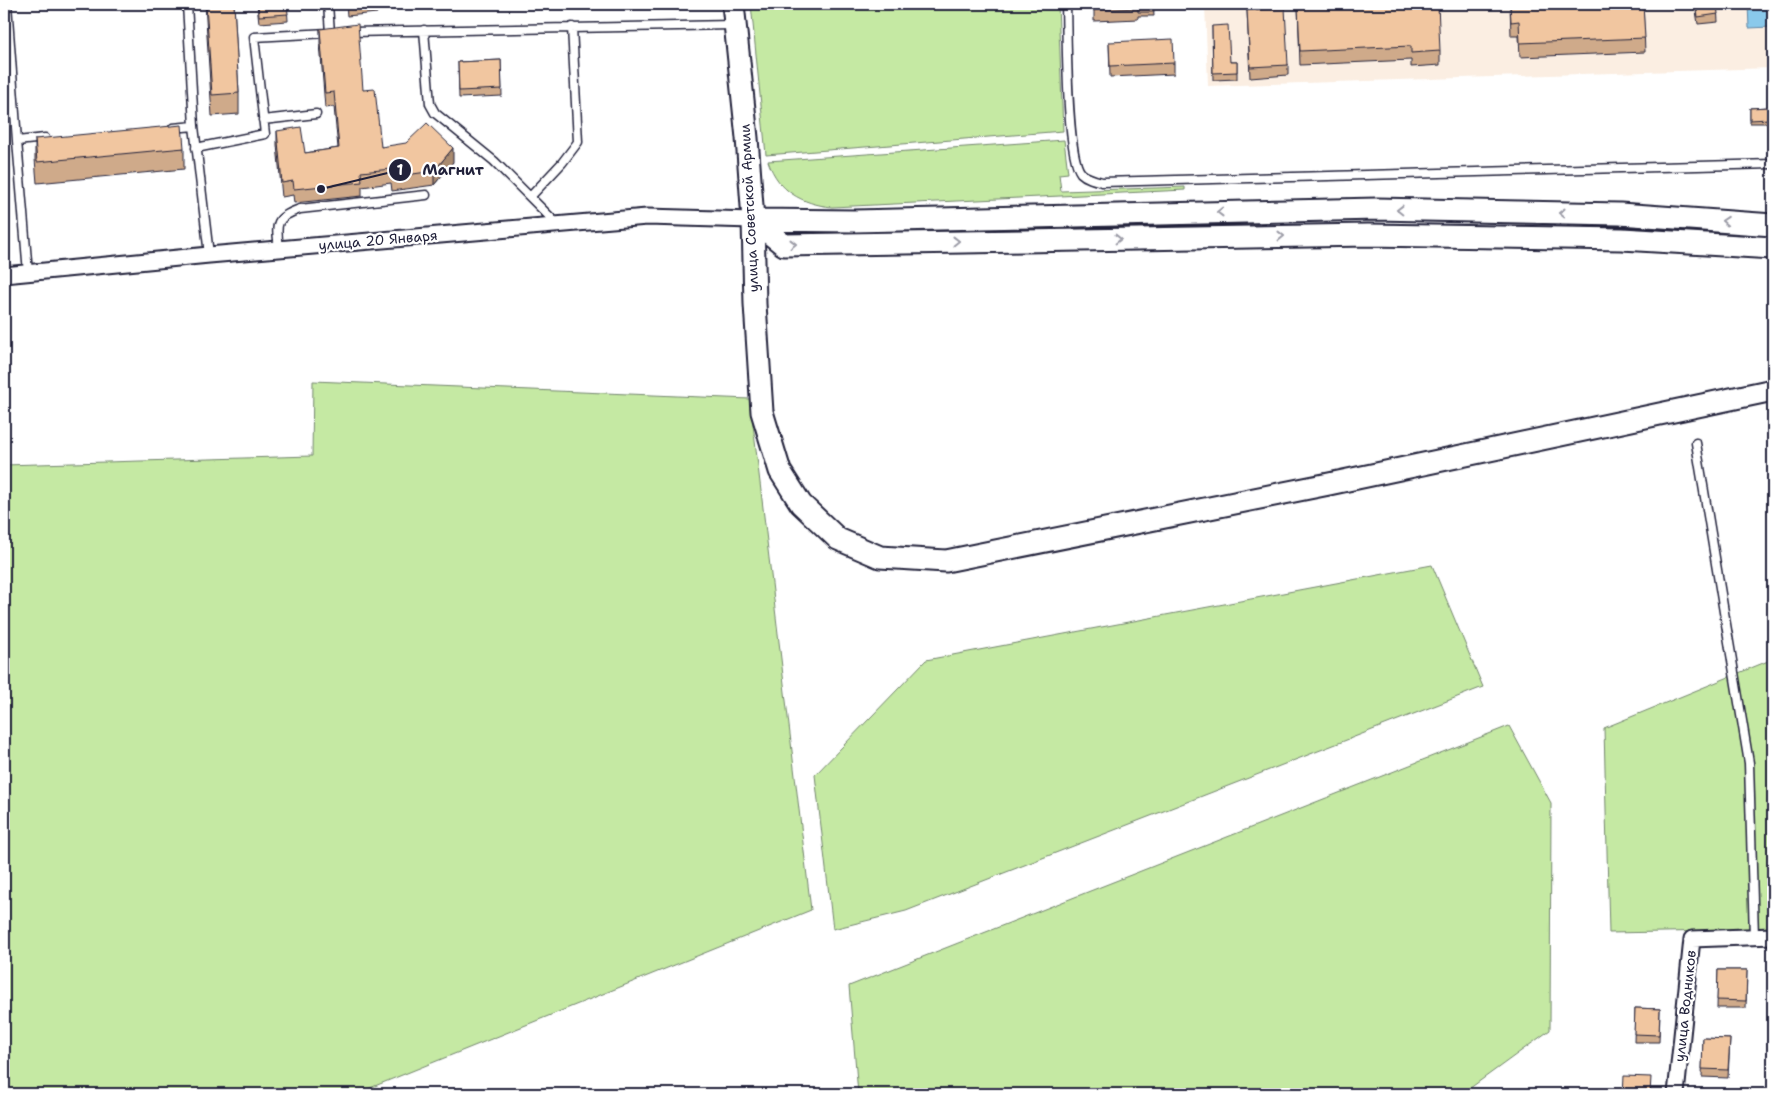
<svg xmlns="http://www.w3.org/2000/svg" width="1777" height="1098" font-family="'Shantell Sans',sans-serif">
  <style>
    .built { fill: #fbeee2 }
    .green { fill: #c5e9a3; stroke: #74866f }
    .water { fill: #8ac9eb; stroke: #6086a5 }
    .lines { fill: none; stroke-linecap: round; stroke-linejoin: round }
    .lane-casing { stroke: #22223b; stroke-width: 11 }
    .street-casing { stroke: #22223b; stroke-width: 19 }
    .secondary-casing { stroke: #22223b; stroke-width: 25 }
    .lane { stroke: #fff; stroke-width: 8 }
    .street { stroke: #fff; stroke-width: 15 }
    .secondary { stroke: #fff; stroke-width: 21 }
    .wall { fill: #cfaa8a; stroke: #22223b }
    .shaded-wall { fill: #a98b70; stroke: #22223b }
    .building { fill: #f1c6a0; stroke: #22223b }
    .oneway { stroke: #9c9ca7 }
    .labels { text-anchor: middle; stroke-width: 4.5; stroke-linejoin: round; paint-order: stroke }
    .street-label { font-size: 14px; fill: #22223b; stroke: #fff }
    .leader { fill: none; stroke: #22223b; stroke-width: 2 }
    .callout-dot { fill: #22223b; stroke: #fff; stroke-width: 2 }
    .mark-label { font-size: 15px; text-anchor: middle; font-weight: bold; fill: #fff }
    .callout-label { font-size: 15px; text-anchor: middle; font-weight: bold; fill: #22223b; stroke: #fff; stroke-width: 4.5; stroke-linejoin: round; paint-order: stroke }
  </style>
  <rect width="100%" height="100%" fill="#fff"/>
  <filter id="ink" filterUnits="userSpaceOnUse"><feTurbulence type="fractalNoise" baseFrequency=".02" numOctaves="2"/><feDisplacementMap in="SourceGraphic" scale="10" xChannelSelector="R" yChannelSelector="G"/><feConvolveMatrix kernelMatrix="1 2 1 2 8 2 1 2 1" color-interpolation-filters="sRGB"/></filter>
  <g filter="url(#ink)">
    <path class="built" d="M 1205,4 L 1773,4 L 1773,68 L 1208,86 Z"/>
    <path class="green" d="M 751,4 L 1058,4 L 1063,131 L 766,155 Z
      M 1064,140 L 1068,173 L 1059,174 L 1061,191 L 1185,187 L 1185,190 L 832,207 C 802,204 778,191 768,161 Z
      M 313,381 L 750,399 L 811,910 L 355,1094 L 4,1094 L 4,465 L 312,456 Z
      M 1432,565 L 1483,687 L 906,911 L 833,929 L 815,775 L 926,660 Z
      M 1773,659 L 1773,930 L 1609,933 L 1604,728 Z
      M 1509,726 L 1551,803 L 1550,1030 L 1462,1094 L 858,1094 L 849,986 Z"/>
    <path class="water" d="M 1748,4 L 1773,4 L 1773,22 L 1771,23 L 1771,27 L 1749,28 Z"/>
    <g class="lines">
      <g class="lane-casing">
        <path id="lane" d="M 7,4 L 17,141
          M 187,4 L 194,126 L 209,255
          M 328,4 L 330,33
          M 1066,4 C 1067,32 1066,156 1081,173 C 1086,178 1094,180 1102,182 L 1773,164
          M 1252,4 L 1253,20
          M 424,30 L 430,104 L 435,113 L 494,161 L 557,224
          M 350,32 L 733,25
          M 263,120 L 316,114
          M 173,128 L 194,126
          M 196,148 L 265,134 L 254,37 L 328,33
          M 531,196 L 562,163 L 578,142 L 572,27
          M 279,248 C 276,224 274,218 300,209 L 426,195
          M 28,273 L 17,141 L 45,138
          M 1696,443 L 1749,763 L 1754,937"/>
      </g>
      <g class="street-casing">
        <path id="street" d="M 4,275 L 209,255 L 647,217 L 753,220
          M 1676,1094 L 1692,939 L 1773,936"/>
      </g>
      <g class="secondary-casing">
        <path id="secondary" d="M 733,4 L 747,138 L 753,220 L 755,304 L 762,412 L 780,471 L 801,504 L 838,539 L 880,557 L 946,561 L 1329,484 L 1773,390
          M 753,220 L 784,245 L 1368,235 L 1622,239 L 1773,248
          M 753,220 L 855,221 L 1377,209 L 1620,214 L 1773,225"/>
      </g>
      <use href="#lane" class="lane"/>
      <use href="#street" class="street"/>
      <use href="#secondary" class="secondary"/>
    </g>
    <path class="wall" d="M 205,4 L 234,4 L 239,93 L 239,114 L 212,116 Z
      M 257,4 L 287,4 L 288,21 L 259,23 Z
      M 346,4 L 377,4 L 377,13 L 347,16 Z
      M 1094,4 L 1153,4 L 1154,16 L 1138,16 L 1138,19 L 1094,21 Z
      M 1510,4 L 1643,4 L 1645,52 L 1520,57 L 1519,36 L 1511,36 Z
      M 1695,4 L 1717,4 L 1718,22 L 1698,24 Z
      M 1298,6 L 1440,51 L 1440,65 L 1411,67 L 1411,60 L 1300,65 Z
      M 1247,10 L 1288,65 L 1288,75 L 1250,78 Z
      M 1212,26 L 1230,62 L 1237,62 L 1237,79 L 1213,80 Z
      M 320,29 L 363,90 L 381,147 L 453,162 L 434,185 L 392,191 L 391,183 L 362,187 L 362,196 L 294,203 L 293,195 L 282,197 L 277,145 L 277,131 L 305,153 L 338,148 L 334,107 L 325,108 L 320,43 Z
      M 1109,42 L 1174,63 L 1174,74 L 1110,77 Z
      M 501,60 L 502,96 L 459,98 L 458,62 Z
      M 1769,107 L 1769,123 L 1750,123 L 1750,108 Z
      M 35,139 L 184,148 L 184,169 L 37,183 L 35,159 Z
      M 1718,970 L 1747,970 L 1746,1008 L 1717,1008 Z
      M 1635,1008 L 1660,1009 L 1659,1042 L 1634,1042 Z
      M 1703,1038 L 1730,1039 L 1728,1078 L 1702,1077 Z"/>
    <path class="shaded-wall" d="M 453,148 L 453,162 L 434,185 L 434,171 Z"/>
    <path class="building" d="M 206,4 L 234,4 L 239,93 L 212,95 Z
      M 258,4 L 287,4 L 288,14 L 259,16 Z
      M 1094,4 L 1138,4 L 1138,8 L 1094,10 Z
      M 1138,4 L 1153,4 L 1154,12 L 1138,12 Z
      M 1348,4 L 1438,4 L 1440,51 L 1411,53 L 1411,46 L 1300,51 L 1298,6 Z
      M 1510,4 L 1643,4 L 1645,38 L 1520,43 L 1519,21 L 1511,22 Z
      M 1696,4 L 1717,4 L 1718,14 L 1698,17 Z
      M 1285,8 L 1288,65 L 1250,67 L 1247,10 Z
      M 358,24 L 363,90 L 375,89 L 381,147 L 406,143 L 427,123 L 453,148 L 434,171 L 392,177 L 391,169 L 361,172 L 362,182 L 294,189 L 293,181 L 282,183 L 277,131 L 301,127 L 305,153 L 339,148 L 334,92 L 325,93 L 320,29 Z
      M 1228,25 L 1230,62 L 1237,62 L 1237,72 L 1213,73 L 1212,26 Z
      M 1173,39 L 1174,63 L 1110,66 L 1109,42 Z
      M 501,60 L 502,89 L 459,91 L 458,62 Z
      M 1769,107 L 1769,119 L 1750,120 L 1750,108 Z
      M 182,125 L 184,148 L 37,162 L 35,139 Z
      M 1718,970 L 1747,970 L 1746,1001 L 1717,1000 Z
      M 1635,1008 L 1660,1009 L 1659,1035 L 1634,1034 Z
      M 1703,1038 L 1730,1039 L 1728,1070 L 1702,1069 Z
      M 1624,1076 L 1651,1077 L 1650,1094 L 1623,1094 Z"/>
    <defs><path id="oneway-chevron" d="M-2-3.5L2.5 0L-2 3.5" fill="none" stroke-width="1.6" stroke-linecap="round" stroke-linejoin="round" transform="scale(1.25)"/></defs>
    <g class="oneway">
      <use href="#oneway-chevron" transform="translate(1400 210) rotate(-179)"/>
      <use href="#oneway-chevron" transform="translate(1220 212) rotate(179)"/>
      <use href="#oneway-chevron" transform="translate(1562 213) rotate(-179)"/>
      <use href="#oneway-chevron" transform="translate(1725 221) rotate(-176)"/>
      <use href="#oneway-chevron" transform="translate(1281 236) rotate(-1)"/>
      <use href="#oneway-chevron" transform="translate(1118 239) rotate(-1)"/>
      <use href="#oneway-chevron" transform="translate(956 241) rotate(-1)"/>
      <use href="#oneway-chevron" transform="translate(793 244) rotate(-1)"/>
    </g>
  </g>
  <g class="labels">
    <g class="street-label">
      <text transform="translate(749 208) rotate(-93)" y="5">улица Советской Армии</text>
      <text transform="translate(378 240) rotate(-5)" y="5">улица 20 Января</text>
      <text transform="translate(1685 1006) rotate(-84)" y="5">улица Водников</text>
    </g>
  </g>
  <path class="leader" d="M321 189L400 170"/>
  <g class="callout-dot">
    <circle cx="321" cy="189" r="5"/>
    <circle cx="400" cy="170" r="12"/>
  </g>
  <g class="mark-label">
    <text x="400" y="175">1</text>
  </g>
  <g class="callout-label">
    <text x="453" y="175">Магнит</text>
  </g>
  <rect width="1777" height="1098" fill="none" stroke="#fff" stroke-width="20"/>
  <rect x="10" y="10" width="1757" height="1078" fill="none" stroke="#22223b" stroke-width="2" filter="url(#ink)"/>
</svg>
